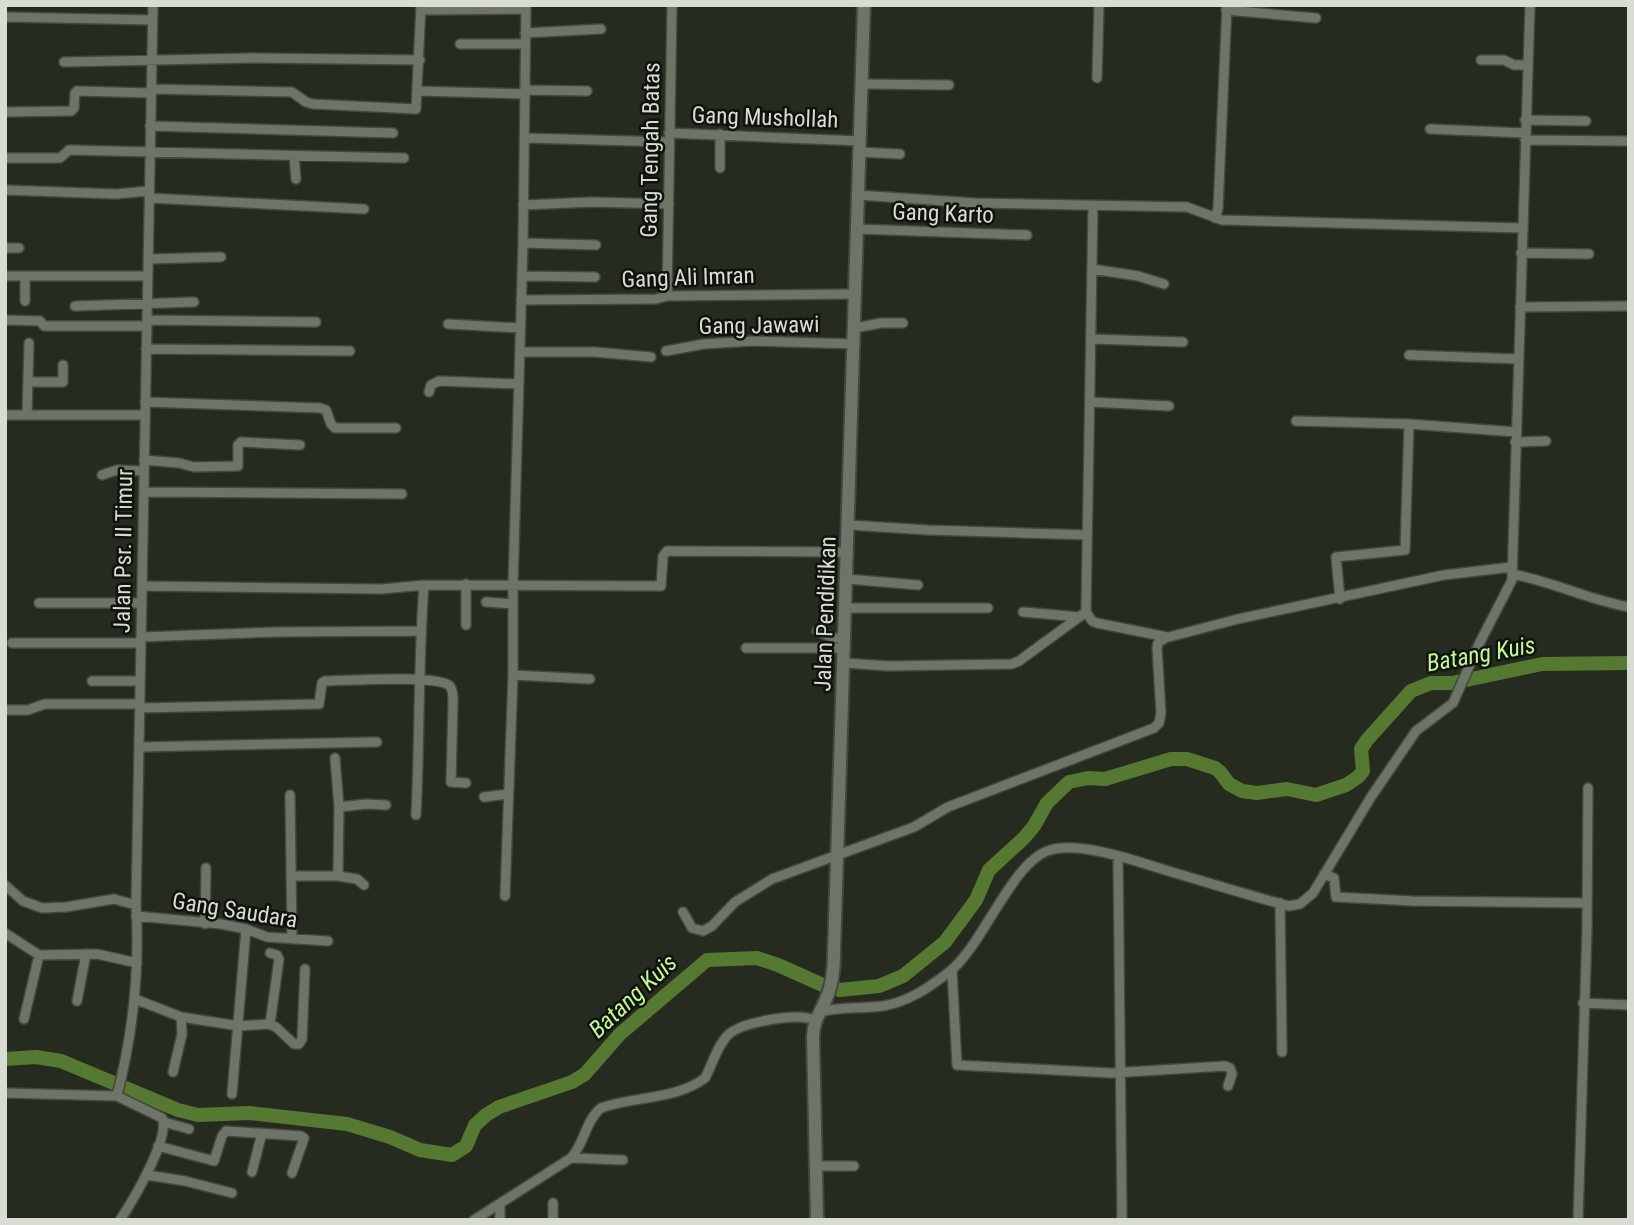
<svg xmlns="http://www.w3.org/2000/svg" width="1634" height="1225" font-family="'Roboto Condensed',sans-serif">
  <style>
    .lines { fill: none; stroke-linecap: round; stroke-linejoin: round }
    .river { stroke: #567932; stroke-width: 14 }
    .minor-casing { stroke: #43473e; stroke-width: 12 }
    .secondary-casing { stroke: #43473e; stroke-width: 16 }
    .minor { stroke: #6d7568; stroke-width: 9 }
    .secondary { stroke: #6d7568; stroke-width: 12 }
    .labels { text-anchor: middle; stroke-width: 5; stroke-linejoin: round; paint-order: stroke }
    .street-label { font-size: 23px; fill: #d8dcd5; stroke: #0f120d }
    .water-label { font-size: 24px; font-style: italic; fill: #c3f795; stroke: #0f120d }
  </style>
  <rect width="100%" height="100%" fill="#252b1f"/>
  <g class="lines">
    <path class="river" d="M 5,1059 L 36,1057 L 61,1061 L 178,1110 L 198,1115 L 249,1113 L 347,1124 L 390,1137 L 420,1150 L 452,1155 L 466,1146 L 475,1125 L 486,1115 L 499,1107 L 572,1082 L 585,1074 L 620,1034 L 707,960 L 757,958 L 778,965 L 825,986 L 840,990 L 879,986 L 903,976 L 945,942 L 976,900 L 989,870 L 1024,838 L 1034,826 L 1047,803 L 1069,782 L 1088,778 L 1105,779 L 1171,759 L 1187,759 L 1215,768 L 1220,772 L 1229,784 L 1242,791 L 1257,793 L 1287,789 L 1316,795 L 1346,785 L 1358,777 L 1363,771 L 1361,749 L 1367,740 L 1411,691 L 1431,683 L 1452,683 L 1542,664 L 1629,663"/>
    <g class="minor-casing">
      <path id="minor" d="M 421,10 L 526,9
        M 1226,10 L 1316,18
        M 5,17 L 152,20
        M 525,33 L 601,29
        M 460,44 L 525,44
        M 1481,60 L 1504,60 L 1514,65 L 1527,65
        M 64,62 L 252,58 L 420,60
        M 1097,78 L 1099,5
        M 862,84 L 949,85
        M 151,89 L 292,92 L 306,102 L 313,104 L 416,109 L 421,5
        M 525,90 L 587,91
        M 417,91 L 524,94
        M 5,112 L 71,111 L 74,108 L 75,93 L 77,91 L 151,93
        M 1525,120 L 1586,121
        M 150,126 L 393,133
        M 1430,129 L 1525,133
        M 669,133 L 860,141
        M 524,138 L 669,142
        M 1525,140 L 1629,141
        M 859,152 L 900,154
        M 294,156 L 296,179
        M 5,158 L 60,158 L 69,150 L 404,158
        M 720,168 L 720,134
        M 5,190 L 116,194 L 149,191
        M 858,195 L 975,203 L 1187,207 L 1222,220 L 1522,228
        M 149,198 L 364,209
        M 523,205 L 592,202 L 669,204
        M 1093,205 L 1086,612 L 1092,621 L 1097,623 L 1167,637
        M 1215,218 L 1218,209 L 1227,5
        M 858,229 L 1027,235
        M 523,243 L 596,245
        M 5,248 L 19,248
        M 1521,253 L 1589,254
        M 148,259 L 221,257
        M 1092,269 L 1138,276 L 1164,284
        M 5,276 L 147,276
        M 522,276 L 595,277
        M 667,296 L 672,5
        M 521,300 L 656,299 L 667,296 L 856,294
        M 25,301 L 25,276
        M 75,306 L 194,302
        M 1520,307 L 1629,306
        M 5,320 L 40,321 L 44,326 L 147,326
        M 147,320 L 316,322
        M 448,324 L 520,328
        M 855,328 L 881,323 L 903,323
        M 1091,339 L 1183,342
        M 146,349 L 350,351
        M 666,351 L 704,344 L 753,341 L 855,344
        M 520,352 L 595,352 L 651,357
        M 1409,355 L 1518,359
        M 28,382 L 63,382 L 63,365
        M 429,392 L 431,385 L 439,381 L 519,384
        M 145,402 L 320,408 L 326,410 L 331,424 L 335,428 L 396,428
        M 1090,402 L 1169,406
        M 5,415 L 145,415
        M 27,415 L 29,343
        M 1296,421 L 1409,424 L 1516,432
        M 1515,442 L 1546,441
        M 144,460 L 179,463 L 194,467 L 238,466 L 238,445 L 241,442 L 300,445
        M 102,475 L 117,470 L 144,471
        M 144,492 L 402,494
        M 849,525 L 928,530 L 1087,535
        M 1512,574 C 1552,581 1588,600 1629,607
        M 847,579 L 918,585
        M 466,584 L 466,625
        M 142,586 L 382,589 L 424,585 L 661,586 L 663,556 L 667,551 L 848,552
        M 1340,599 L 1336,557 L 1405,550 L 1409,424
        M 486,602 L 513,604
        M 39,603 L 142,603
        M 846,608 L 988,608
        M 1023,612 L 1080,617
        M 817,631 L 834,638 L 845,638
        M 141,637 L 276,632 L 420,631
        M 12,643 L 141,643
        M 746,648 L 845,648
        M 845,663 L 888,666 L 1012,664 L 1019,661 L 1086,612
        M 513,675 L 590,679
        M 92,681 L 140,681
        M 140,708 L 319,704 L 322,683 L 325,681 C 346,681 437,674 450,686 C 453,690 453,697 453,702 L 451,782 L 466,783
        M 5,710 L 28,710 L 45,704 L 140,704
        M 139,747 L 377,742
        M 335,758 L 339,807
        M 290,795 L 292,939
        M 484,797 L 508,794
        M 416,815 C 420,738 418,662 424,585
        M 1118,856 L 1122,1220
        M 1324,874 L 1334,878 L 1336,897 L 1413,901 L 1587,903
        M 291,876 L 338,876 L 339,807 L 366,804 L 386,805
        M 338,876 L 357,879 L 364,885
        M 5,885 L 23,901 L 42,908 L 66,907 L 114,899 L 136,905
        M 505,896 L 513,675 L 513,584 L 523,243 L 526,5
        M 1280,903 L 1282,1052
        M 683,912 L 692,928 L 703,931 L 712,926 L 735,902 L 772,879 L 914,827 L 948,807 L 1154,728 L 1159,723 L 1161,713 L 1157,648 L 1158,643 L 1165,638 L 1238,619 L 1444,575 L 1512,567
        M 136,916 L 221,924 L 246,929 L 267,937 L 328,941
        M 205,924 L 206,868
        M 5,933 L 39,955 L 97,954 L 137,963
        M 270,953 L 277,955 L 279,959 L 270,1024
        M 952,970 L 957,1065 L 1111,1073 L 1225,1066 L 1230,1068 L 1232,1074 L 1228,1086
        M 135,999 L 181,1017 L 182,1034 L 173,1072
        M 77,1001 L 86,954
        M 1583,1003 L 1629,1005
        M 820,1012 C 841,1006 862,1009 883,1006 C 908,1002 930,987 949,972 C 983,946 1012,861 1050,850 C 1080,841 1136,861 1165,870 C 1206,882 1247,895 1289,906 L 1300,904 L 1313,893 L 1371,797 L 1416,731 L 1453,703 L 1479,644 L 1512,580 L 1530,5
        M 181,1017 L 239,1026 L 268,1024 L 276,1027 L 294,1044 L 299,1044 L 302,1039 L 305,969
        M 24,1019 L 39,955
        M 5,1093 L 117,1096 L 162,1118 C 171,1137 132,1202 120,1220
        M 232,1094 L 246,929
        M 117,1096 C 133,1033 140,969 136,905 L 153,5
        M 164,1122 L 189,1129
        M 158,1146 L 214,1161 L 222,1136 L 226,1131 L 301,1136 L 304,1138 L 292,1173
        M 571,1158 L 623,1160
        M 816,1166 L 854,1166
        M 252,1172 L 262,1133
        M 147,1175 L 185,1181 L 232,1193
        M 500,1204 L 500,1220
        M 474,1220 L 571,1158 C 585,1143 585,1121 601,1108 C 634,1096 676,1100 705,1078 C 712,1065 718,1044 729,1034 C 743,1022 798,1012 814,1020
        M 553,1220 L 553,1203
        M 1578,1220 L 1587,929 L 1588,788"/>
    </g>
    <g class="secondary-casing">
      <path id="secondary" d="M 817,1220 L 813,1036 C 814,1019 820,1014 826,999 C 833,984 834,969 834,953 L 864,5"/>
    </g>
    <use href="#minor" class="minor"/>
    <use href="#secondary" class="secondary"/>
  </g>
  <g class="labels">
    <g class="street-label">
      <text transform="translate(765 117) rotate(2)" y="8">Gang Mushollah</text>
      <text transform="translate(650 150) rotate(-89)" y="8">Gang Tengah Batas</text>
      <text transform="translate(943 213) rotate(2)" y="8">Gang Karto</text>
      <text transform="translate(688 277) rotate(-2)" y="8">Gang Ali Imran</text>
      <text transform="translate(759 325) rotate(-1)" y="8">Gang Jawawi</text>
      <text transform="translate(123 551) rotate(-89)" y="8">Jalan Psr. II Timur</text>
      <text transform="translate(825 614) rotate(-88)" y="8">Jalan Pendidikan</text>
      <text transform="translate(235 910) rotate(9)" y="8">Gang Saudara</text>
    </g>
    <g class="water-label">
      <text transform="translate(1481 654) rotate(-10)" y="8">Batang Kuis</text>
      <text transform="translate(633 996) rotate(-43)" y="8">Batang Kuis</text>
    </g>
  </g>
  <rect width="1634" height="1225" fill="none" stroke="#d8dcd5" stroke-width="14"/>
</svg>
